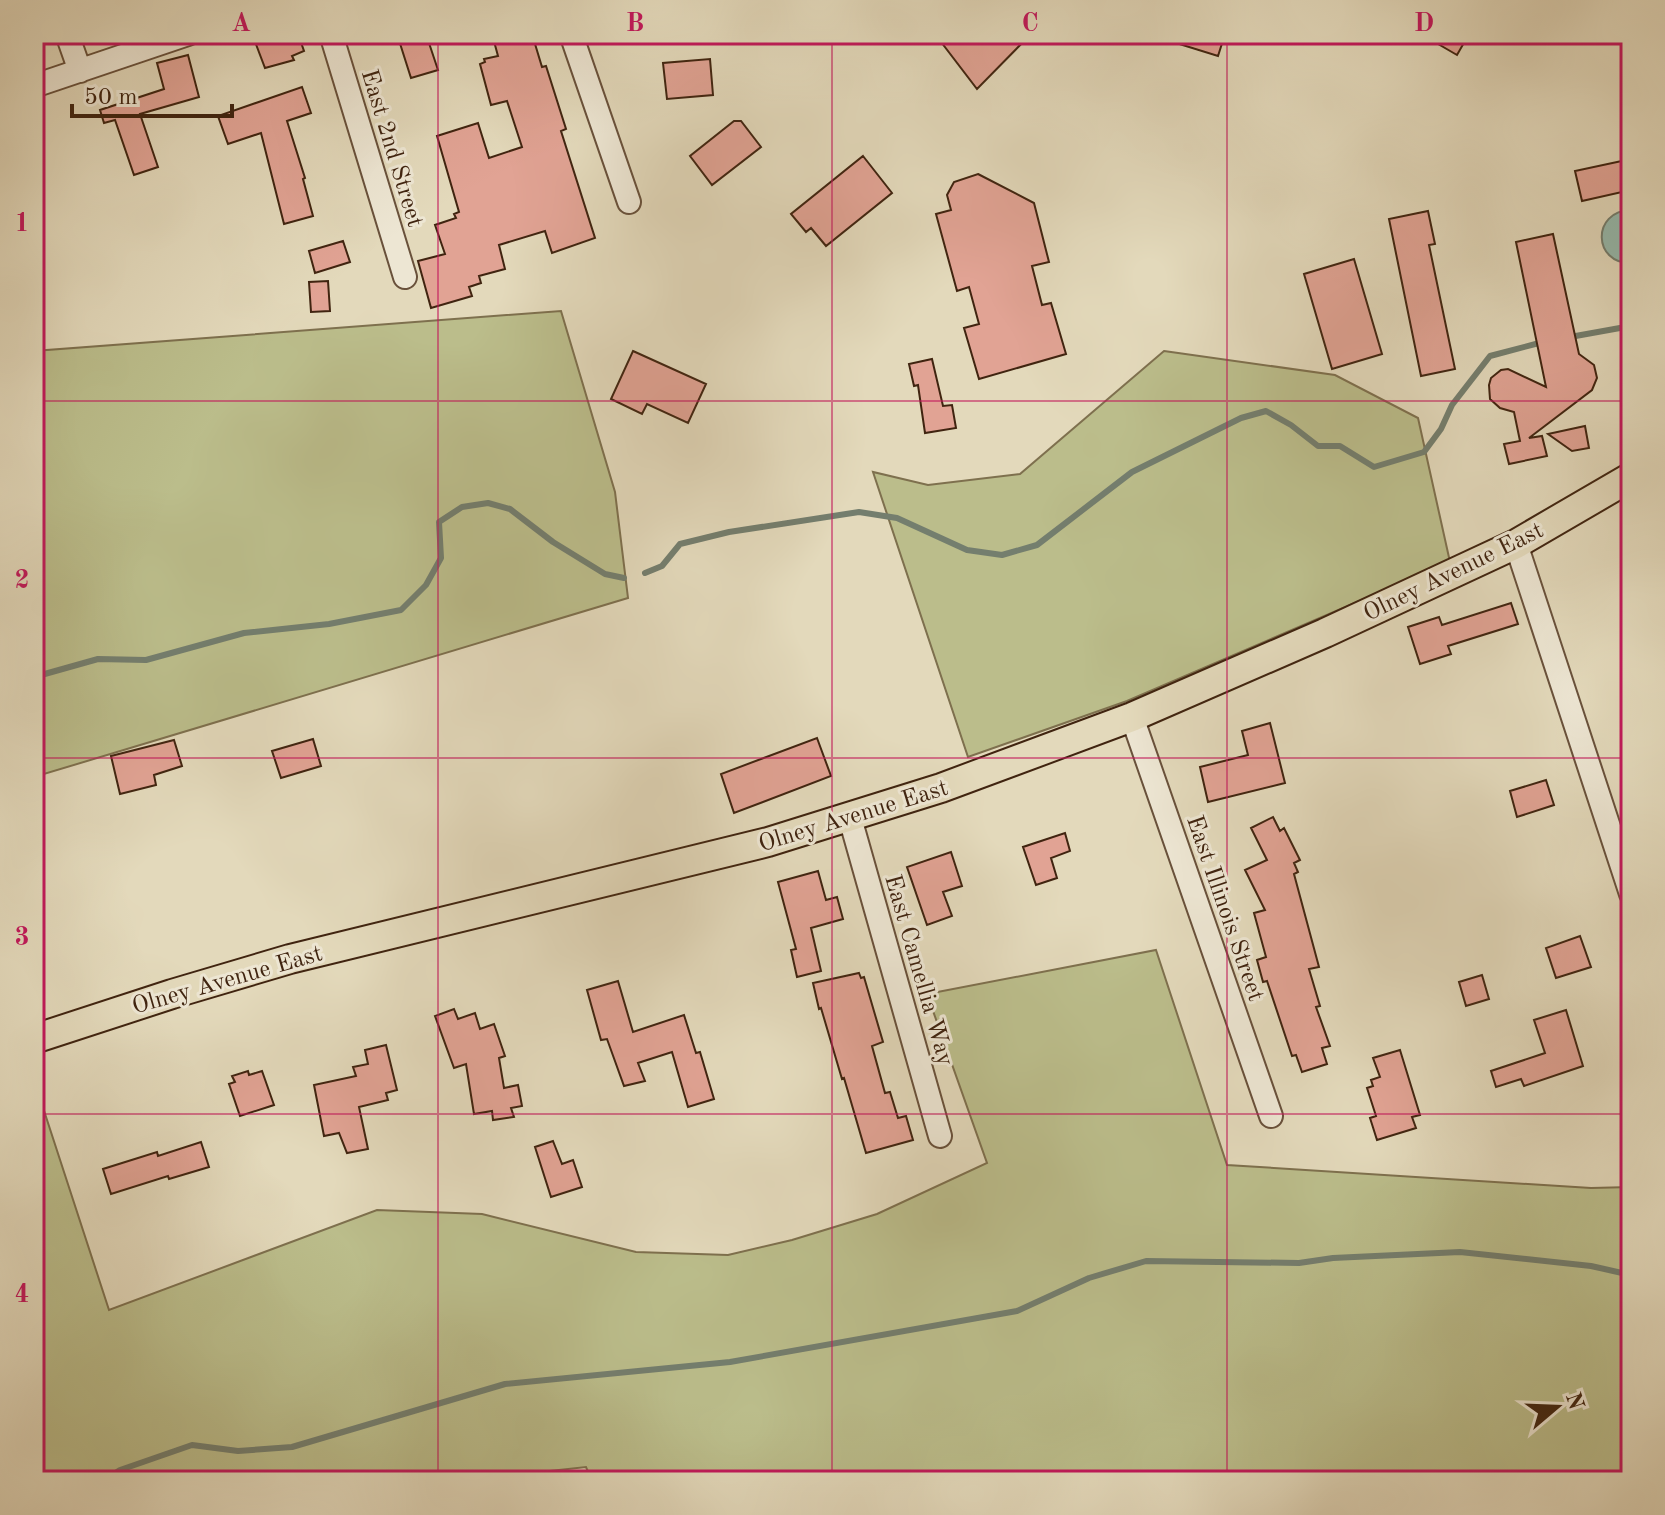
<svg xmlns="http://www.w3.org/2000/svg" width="1665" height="1515" font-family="'Old Standard TT',serif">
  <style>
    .green { fill: #bbbd8b; stroke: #7e704e; stroke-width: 2 }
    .water { fill: #96baad; stroke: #747e6e; stroke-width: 2 }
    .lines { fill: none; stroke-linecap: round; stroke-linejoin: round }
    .stream { stroke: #747e6e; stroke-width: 6 }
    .building { fill: #e1a394; stroke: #402410; stroke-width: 2 }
    .minor-casing { stroke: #69513b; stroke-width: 26 }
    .major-casing { stroke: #402410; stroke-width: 32 }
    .minor { stroke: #ede6d3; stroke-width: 22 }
    .major { stroke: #e3d9bb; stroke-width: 28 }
    .grid { fill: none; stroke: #c2185b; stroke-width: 2; stroke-opacity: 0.55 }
    .labels { text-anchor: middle; stroke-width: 6; stroke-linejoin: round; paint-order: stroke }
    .street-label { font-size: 24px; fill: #402410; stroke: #ede6d3 }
    .neatline { fill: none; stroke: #c2185b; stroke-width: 3 }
    .grid-label { font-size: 26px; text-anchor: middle; font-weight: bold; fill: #c2185b }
  </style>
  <rect width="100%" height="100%" fill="#e3d9bb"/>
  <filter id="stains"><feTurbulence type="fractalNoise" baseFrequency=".0025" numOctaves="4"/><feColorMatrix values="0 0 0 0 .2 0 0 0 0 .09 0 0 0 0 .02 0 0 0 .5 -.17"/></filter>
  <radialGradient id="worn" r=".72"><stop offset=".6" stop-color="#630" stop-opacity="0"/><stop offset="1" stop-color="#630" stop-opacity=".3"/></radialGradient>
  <path class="green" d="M 561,311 L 615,492 L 628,598 L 34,777 L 34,351 Z
    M 1164,351 L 1335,375 L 1418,418 L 1450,562 L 1127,701 L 968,757 L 873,472 L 928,485 L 1020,474 Z
    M 1156,950 L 1227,1165 L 1591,1188 L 1631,1187 L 1631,1481 L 592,1481 L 586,1467 L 456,1481 L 34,1481 L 34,1080 L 109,1310 L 377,1210 L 482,1214 L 636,1252 L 728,1255 L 792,1240 L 877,1214 L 987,1163 L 927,994 Z"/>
  <path class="water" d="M 1631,210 L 1631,263 C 1593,264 1591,211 1631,210 Z"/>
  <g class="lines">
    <path class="stream" d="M 1570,337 L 1631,326
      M 645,573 L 662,566 L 680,544 L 729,532 L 859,512 L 897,518 L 967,550 L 1002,555 L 1037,545 L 1132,472 L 1241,418 L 1266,411 L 1291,425 L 1318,446 L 1340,446 L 1374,467 L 1424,452 L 1441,429 L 1452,405 L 1490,356 L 1543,342
      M 34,677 L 98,659 L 146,660 L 244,633 L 329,624 L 401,610 L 426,585 L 441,558 L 439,522 L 462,507 L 488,503 L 510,509 L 553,542 L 605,574 L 624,578
      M 104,1481 L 120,1470 L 192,1445 L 238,1451 L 292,1447 L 505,1384 L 730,1362 L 1017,1311 L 1089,1278 L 1146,1261 L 1299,1263 L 1333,1258 L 1460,1252 L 1591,1266 L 1631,1275"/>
  </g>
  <path class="building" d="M 268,34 L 298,34 L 304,51 L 292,56 L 294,60 L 265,68 L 254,39 Z
    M 397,34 L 426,34 L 438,70 L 411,78 Z
    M 492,34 L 532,34 L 542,67 L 546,66 L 566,129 L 561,131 L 595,238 L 552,253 L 545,231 L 499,245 L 505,269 L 479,276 L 481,283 L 469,287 L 472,296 L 431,308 L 418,261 L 445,254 L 435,225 L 456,218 L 454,214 L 459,212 L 437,136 L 478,123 L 489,158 L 522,147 L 507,101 L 491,105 L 480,64 L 485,62 L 484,59 L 498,56 Z
    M 935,34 L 1031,34 L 977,89 Z
    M 1160,34 L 1225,34 L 1218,56 L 1160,38 Z
    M 1421,34 L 1469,34 L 1457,55 Z
    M 188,55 L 199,97 L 140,114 L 158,167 L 134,175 L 115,120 L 104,123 L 100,110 L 164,89 L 157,63 Z
    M 710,59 L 713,95 L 667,99 L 663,63 Z
    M 302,87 L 311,113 L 287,121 L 305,178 L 303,179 L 313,216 L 284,224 L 261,133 L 228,144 L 218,116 Z
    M 734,121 L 741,121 L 761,147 L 712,185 L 690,156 Z
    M 863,156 L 892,193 L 826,246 L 811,228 L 806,232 L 791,214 Z
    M 1631,159 L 1631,190 L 1582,201 L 1575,171 Z
    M 978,174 L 1034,203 L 1049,262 L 1032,266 L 1042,305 L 1051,303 L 1066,354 L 979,379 L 964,328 L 979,324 L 969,287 L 957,291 L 936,214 L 951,210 L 947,195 L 954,182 Z
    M 1428,211 L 1435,244 L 1429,245 L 1455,369 L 1421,376 L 1389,219 Z
    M 1553,234 L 1579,354 L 1594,365 L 1597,378 L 1592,390 L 1529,438 L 1542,436 L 1547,456 L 1509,464 L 1504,444 L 1520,441 L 1514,412 L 1500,408 L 1490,399 L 1489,385 L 1491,378 L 1501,370 L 1508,369 L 1546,387 L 1516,242 Z
    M 343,241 L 350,262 L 315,273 L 309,251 Z
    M 1354,259 L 1382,354 L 1332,369 L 1304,274 Z
    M 328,281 L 330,311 L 311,312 L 309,282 Z
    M 633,351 L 706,384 L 688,423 L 647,404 L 642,414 L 611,399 Z
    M 932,359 L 943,406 L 952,405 L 956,428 L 925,433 L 918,385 L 914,386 L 909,364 Z
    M 1585,426 L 1589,448 L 1572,451 L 1548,434 Z
    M 1511,603 L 1518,624 L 1448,646 L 1451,654 L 1420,664 L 1408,627 L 1439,617 L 1442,625 Z
    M 1270,723 L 1285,783 L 1208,802 L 1200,767 L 1248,755 L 1242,731 Z
    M 817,738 L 831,776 L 734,813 L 721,774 Z
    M 313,739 L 321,766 L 281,778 L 272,751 Z
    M 174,740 L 182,766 L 154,775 L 156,785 L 120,794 L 111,756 Z
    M 1546,780 L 1554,805 L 1517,817 L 1510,791 Z
    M 1273,817 L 1280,831 L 1284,828 L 1300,860 L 1294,863 L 1298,872 L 1294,874 L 1319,967 L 1309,969 L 1320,1006 L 1316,1007 L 1330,1046 L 1322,1048 L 1327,1064 L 1302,1072 L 1296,1055 L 1292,1056 L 1267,981 L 1263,982 L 1257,960 L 1266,957 L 1254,913 L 1265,910 L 1245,870 L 1267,860 L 1251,828 Z
    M 1065,833 L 1070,851 L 1051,858 L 1057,878 L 1036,885 L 1023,847 Z
    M 951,852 L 962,886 L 943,892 L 952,916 L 927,925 L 907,867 Z
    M 818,871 L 826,900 L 837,897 L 843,919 L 811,928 L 821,971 L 797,977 L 791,950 L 796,949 L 778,882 Z
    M 1580,936 L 1591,967 L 1556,978 L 1546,948 Z
    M 859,973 L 861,978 L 864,977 L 883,1042 L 872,1046 L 885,1093 L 890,1092 L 898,1118 L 906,1116 L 913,1140 L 866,1153 L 844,1078 L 842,1079 L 821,1008 L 819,1009 L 813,983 Z
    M 1482,975 L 1489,999 L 1466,1006 L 1459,982 Z
    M 618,981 L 633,1032 L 684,1015 L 696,1053 L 700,1052 L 714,1099 L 688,1107 L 672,1052 L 638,1063 L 645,1081 L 624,1086 L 607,1039 L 601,1040 L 587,990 Z
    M 454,1009 L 458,1019 L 475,1013 L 480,1029 L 494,1024 L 505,1056 L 499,1058 L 504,1088 L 518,1085 L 522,1106 L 511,1108 L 514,1117 L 493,1120 L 492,1111 L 474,1114 L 466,1064 L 454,1068 L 435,1016 Z
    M 1566,1010 L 1583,1066 L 1524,1086 L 1521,1079 L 1496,1087 L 1491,1071 L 1545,1053 L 1534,1020 Z
    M 386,1045 L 397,1090 L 386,1093 L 388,1100 L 359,1107 L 368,1149 L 347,1153 L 339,1133 L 324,1136 L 314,1085 L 356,1076 L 353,1067 L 368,1064 L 365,1050 Z
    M 1400,1050 L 1420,1115 L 1412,1117 L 1416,1128 L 1377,1140 L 1370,1118 L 1376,1116 L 1367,1088 L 1373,1086 L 1371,1080 L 1380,1077 L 1373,1058 Z
    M 248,1071 L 249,1075 L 262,1071 L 274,1105 L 240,1116 L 229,1084 L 235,1082 L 232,1076 Z
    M 553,1141 L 562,1164 L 573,1160 L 582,1187 L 551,1197 L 535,1147 Z
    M 201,1142 L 209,1167 L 169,1179 L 168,1176 L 111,1194 L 103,1169 L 157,1152 L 158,1156 Z"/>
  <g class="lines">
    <g class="minor-casing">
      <path id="minor" d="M 67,34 L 80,71
        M 331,34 L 405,277
        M 571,34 L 629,202
        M 34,86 L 188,34
        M 1516,544 L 1631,894
        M 1132,717 L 1271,1116
        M 850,818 L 940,1136"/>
    </g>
    <g class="major-casing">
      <path id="major" d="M 34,1039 L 172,994 L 290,959 L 768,842 L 941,788 L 1132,717 L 1325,633 L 1516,544 L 1631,477"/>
    </g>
    <use href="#minor" class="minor"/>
    <use href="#major" class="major"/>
  </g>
  <path class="grid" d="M 438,34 L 438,1481M 832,34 L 832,1481M 1227,34 L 1227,1481M 34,401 L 1631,401M 34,758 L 1631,758M 34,1114 L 1631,1114"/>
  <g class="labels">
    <g class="street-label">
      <text transform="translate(393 148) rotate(73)" y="8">East 2nd Street</text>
      <text transform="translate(1453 571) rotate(-26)" y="8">Olney Avenue East</text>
      <text transform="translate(853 815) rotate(-17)" y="8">Olney Avenue East</text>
      <text transform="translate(1226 908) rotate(71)" y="8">East Illinois Street</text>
      <text transform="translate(920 970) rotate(74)" y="8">East Camellia Way</text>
      <text transform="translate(227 979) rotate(-16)" y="8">Olney Avenue East</text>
    </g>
  </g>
  <rect width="1665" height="1515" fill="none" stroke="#e3d9bb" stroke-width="88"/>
  <g transform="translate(1557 1407) rotate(71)" stroke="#ede6d3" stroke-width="6" paint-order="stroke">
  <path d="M0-6L14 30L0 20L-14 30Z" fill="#402410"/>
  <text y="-12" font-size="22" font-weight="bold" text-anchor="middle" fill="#402410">N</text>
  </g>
  <path d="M72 104v12h160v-12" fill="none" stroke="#402410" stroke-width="4"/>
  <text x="84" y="104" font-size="24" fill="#402410" stroke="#ede6d3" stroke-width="6" paint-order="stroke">50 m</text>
  <rect x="44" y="44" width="1577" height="1427" class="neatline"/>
  <g class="grid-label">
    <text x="241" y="31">A</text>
    <text x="635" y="31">B</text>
    <text x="1030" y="31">C</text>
    <text x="1424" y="31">D</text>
    <text x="22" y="231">1</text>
    <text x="22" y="588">2</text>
    <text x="22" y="945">3</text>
    <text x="22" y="1302">4</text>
  </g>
  <rect width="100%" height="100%" filter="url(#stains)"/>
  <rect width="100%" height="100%" fill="url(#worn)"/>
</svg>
